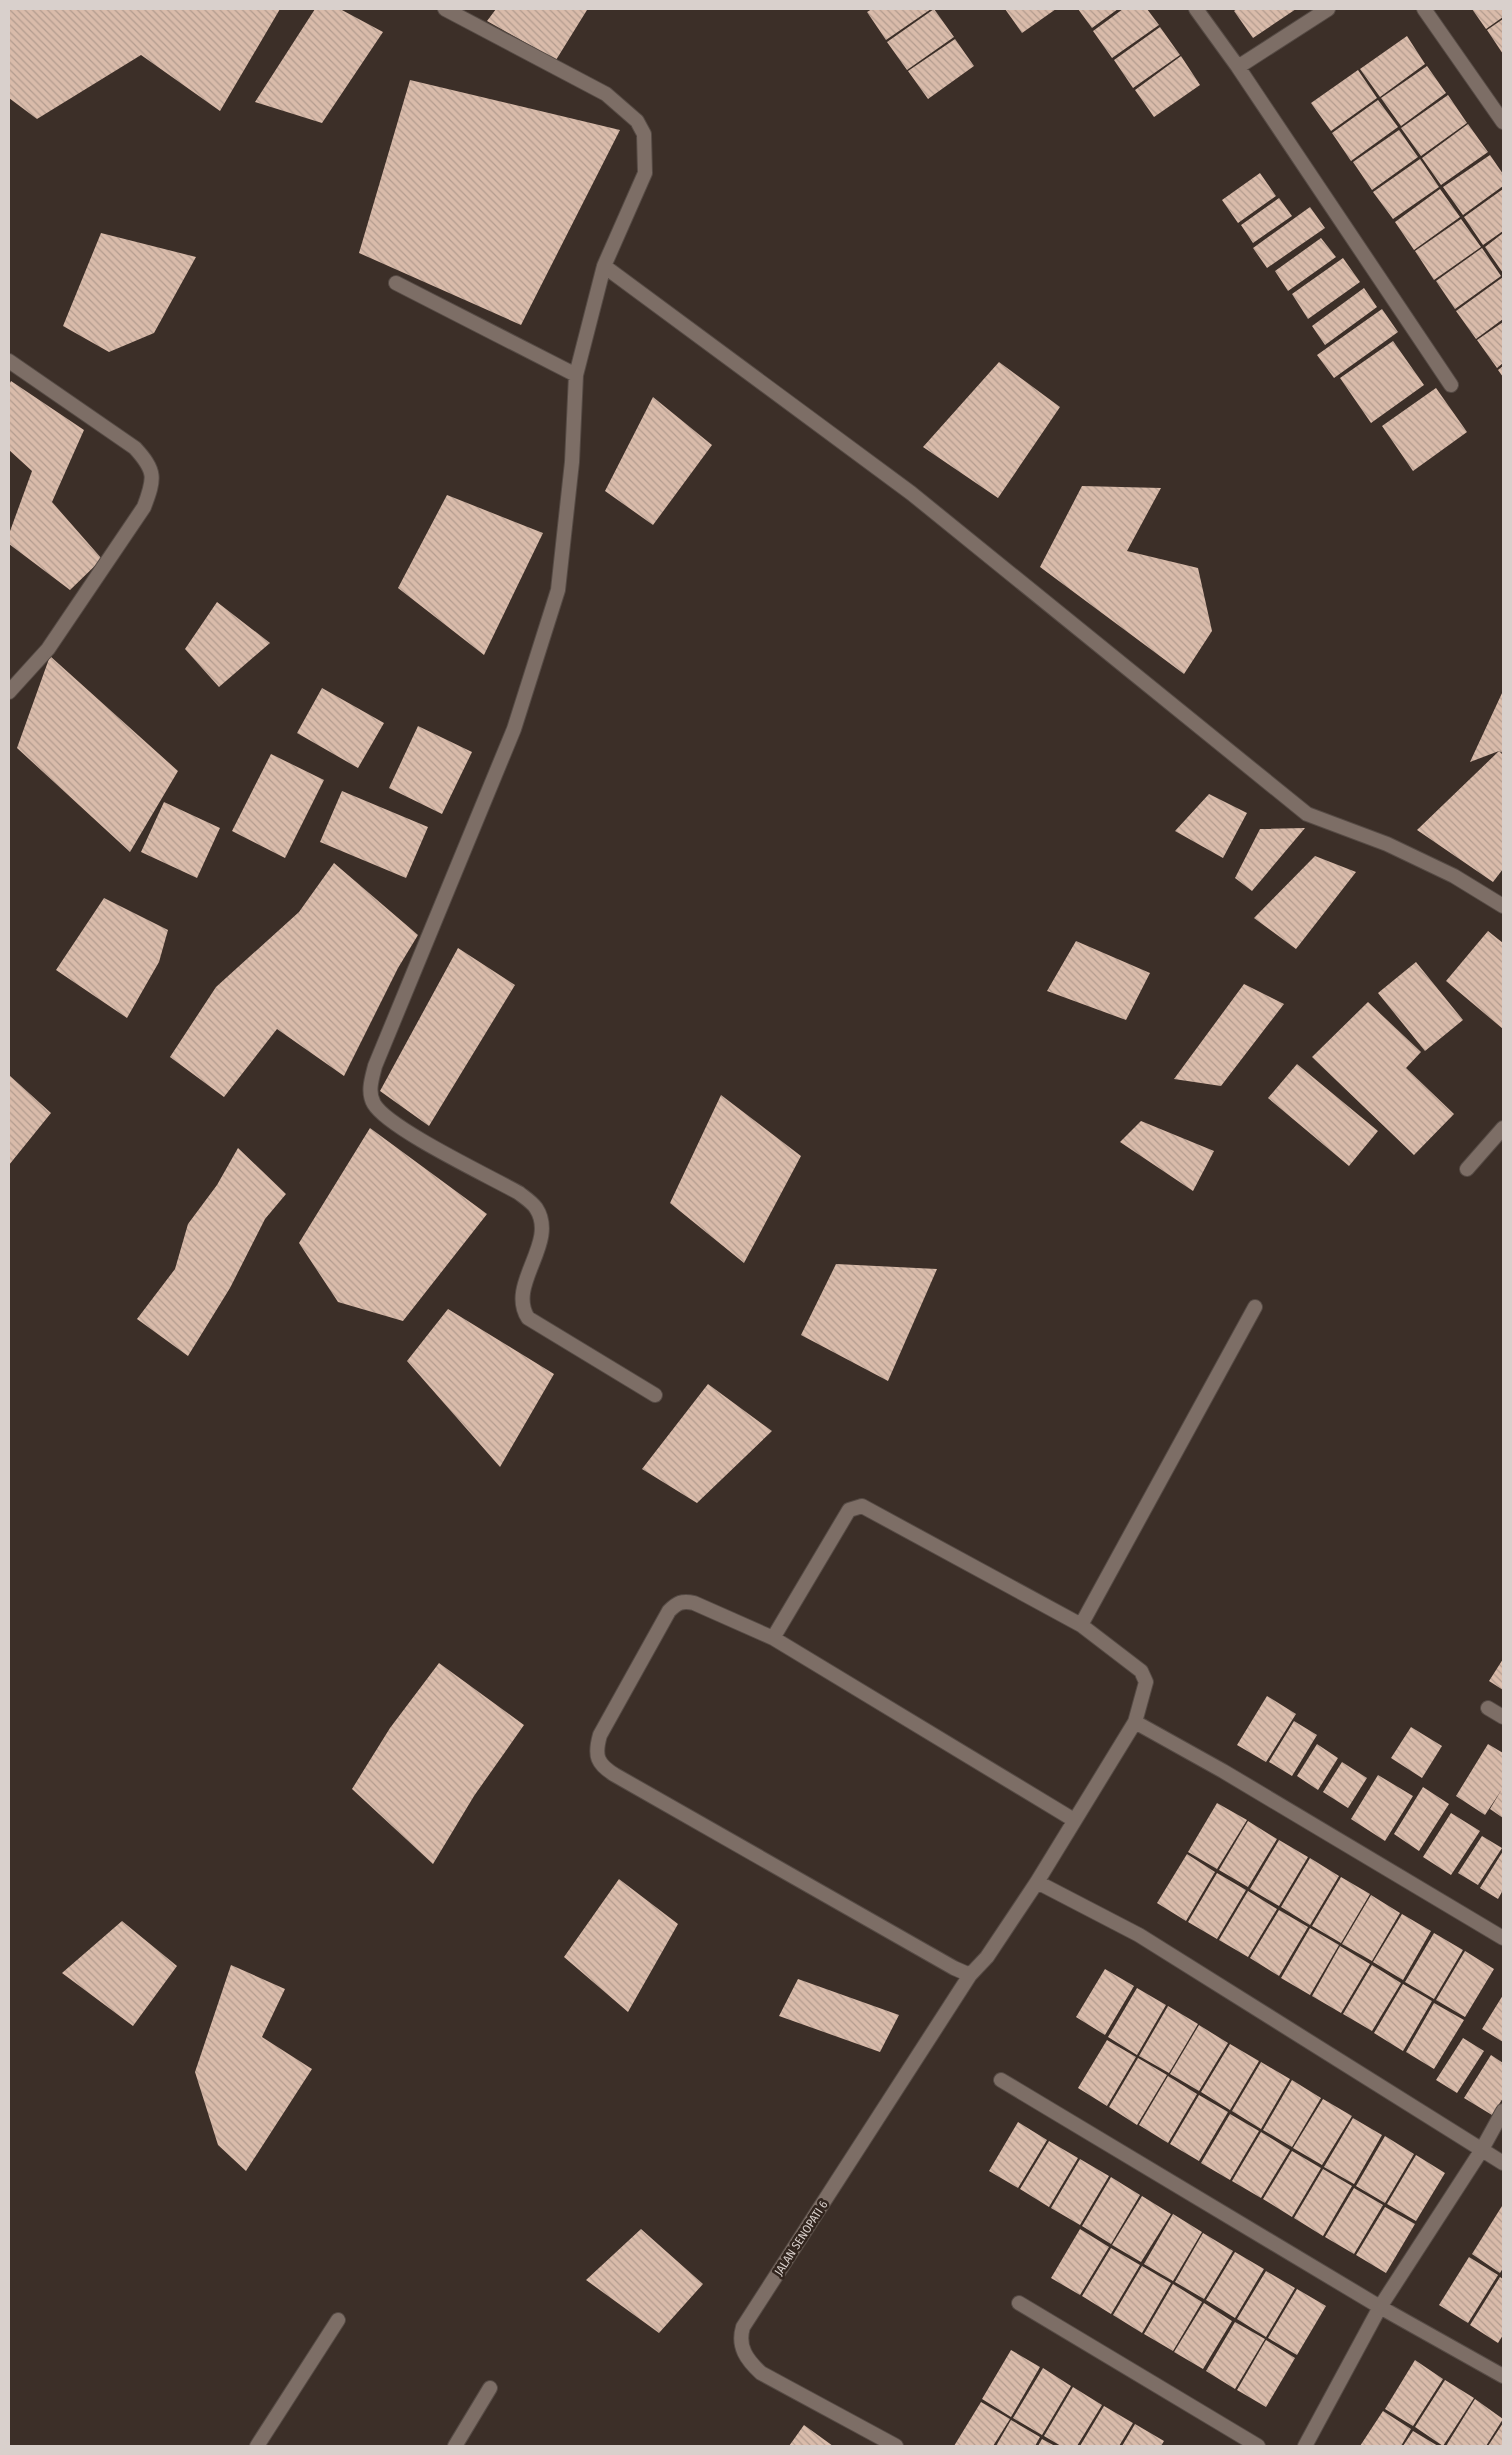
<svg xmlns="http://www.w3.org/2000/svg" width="1512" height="2455" font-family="'Fira Sans Condensed',sans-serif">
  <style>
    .building { fill: url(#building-back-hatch) }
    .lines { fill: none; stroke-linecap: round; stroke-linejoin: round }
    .minor-casing { stroke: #564b45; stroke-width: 16 }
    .minor { stroke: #7d6e66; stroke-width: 14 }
    .labels { text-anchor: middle; stroke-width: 5; stroke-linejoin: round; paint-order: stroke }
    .street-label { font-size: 12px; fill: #d9d0cc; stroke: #32251e }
  </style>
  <defs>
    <pattern id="building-back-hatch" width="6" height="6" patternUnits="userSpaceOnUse" patternTransform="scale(1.25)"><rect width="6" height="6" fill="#d9bbaa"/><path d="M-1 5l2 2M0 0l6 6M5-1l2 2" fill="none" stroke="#b39c8f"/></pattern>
  </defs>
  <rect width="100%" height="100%" fill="#3c2f28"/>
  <path class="building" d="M 9,9 L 280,9 L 220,111 L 141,55 L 37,119 L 9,98 Z
    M 315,9 L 340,9 L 383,32 L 322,123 L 255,102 Z
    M 496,9 L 585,9 L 587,10 L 556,60 L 487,21 Z
    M 872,9 L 931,9 L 886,40 L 867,12 Z
    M 934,9 L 954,37 L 907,70 L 887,42 Z
    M 1005,9 L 1056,9 L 1022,33 Z
    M 1078,9 L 1118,9 L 1092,28 Z
    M 1123,9 L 1147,9 L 1159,25 L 1112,58 L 1093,31 Z
    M 1237,9 L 1296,9 L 1253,38 L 1234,11 Z
    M 1472,9 L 1503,9 L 1503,17 L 1486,29 Z
    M 1503,19 L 1503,54 L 1487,30 Z
    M 1160,27 L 1180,55 L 1133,88 L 1114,60 Z
    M 1407,36 L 1425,64 L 1380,97 L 1360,69 Z
    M 955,39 L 974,66 L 928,99 L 908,71 Z
    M 1181,56 L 1200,85 L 1154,117 L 1135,90 Z
    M 1427,66 L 1446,93 L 1401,126 L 1381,98 Z
    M 1358,70 L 1377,98 L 1331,131 L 1311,103 Z
    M 410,80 L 620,130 L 521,325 L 359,253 Z
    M 1448,95 L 1467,123 L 1421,156 L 1401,128 Z
    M 1378,100 L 1398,127 L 1351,161 L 1332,133 Z
    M 1468,124 L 1488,152 L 1441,185 L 1422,158 Z
    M 1399,130 L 1418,157 L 1372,190 L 1353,162 Z
    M 1490,155 L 1503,174 L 1503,186 L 1463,215 L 1443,187 Z
    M 1420,159 L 1439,187 L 1393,219 L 1373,192 Z
    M 1260,173 L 1276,196 L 1238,223 L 1222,200 Z
    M 1440,189 L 1460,217 L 1414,250 L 1395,222 Z
    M 1503,189 L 1503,231 L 1483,245 L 1464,217 Z
    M 1279,198 L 1292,216 L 1253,243 L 1241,225 Z
    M 1310,207 L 1325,228 L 1267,268 L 1253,248 Z
    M 1461,219 L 1481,247 L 1434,280 L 1415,251 Z
    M 101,233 L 196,257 L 154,333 L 109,352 L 63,326 Z
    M 1503,233 L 1503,273 L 1485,247 Z
    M 1321,238 L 1336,257 L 1288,291 L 1275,271 Z
    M 1482,248 L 1501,276 L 1455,309 L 1436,281 Z
    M 1343,258 L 1360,282 L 1308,319 L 1292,294 Z
    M 1503,277 L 1503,319 L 1476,339 L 1456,311 Z
    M 1364,288 L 1377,307 L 1325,345 L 1312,326 Z
    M 1382,309 L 1398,332 L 1334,378 L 1317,355 Z
    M 1503,322 L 1503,363 L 1497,368 L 1477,340 Z
    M 1393,341 L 1424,385 L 1371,423 L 1340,378 Z
    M 999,362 L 1060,407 L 998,498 L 923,447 Z
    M 1503,366 L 1503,377 L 1498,370 Z
    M 11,381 L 84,430 L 52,502 L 102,559 L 70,590 L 9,544 L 9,534 L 32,471 L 9,450 L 9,385 Z
    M 1436,388 L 1467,432 L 1413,471 L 1382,426 Z
    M 653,397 L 712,445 L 653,525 L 605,491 Z
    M 1082,486 L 1161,488 L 1127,551 L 1198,568 L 1212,631 L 1184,674 L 1040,567 Z
    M 447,495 L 543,533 L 484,655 L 398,588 Z
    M 217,602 L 270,643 L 219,687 L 185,649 Z
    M 50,656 L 178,771 L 130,852 L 17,748 Z
    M 322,688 L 384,723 L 358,768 L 297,733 Z
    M 1503,691 L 1503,753 L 1499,751 L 1503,755 L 1503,869 L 1493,882 L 1417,830 L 1499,751 L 1470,762 Z
    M 418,726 L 472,752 L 442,814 L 389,788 Z
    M 271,754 L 324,780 L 285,858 L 232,831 Z
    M 342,791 L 428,827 L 406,878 L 320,842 Z
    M 1209,794 L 1247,813 L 1223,858 L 1175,831 Z
    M 164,802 L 220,828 L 197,878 L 141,852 Z
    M 1305,828 L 1252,891 L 1235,878 L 1260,829 Z
    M 1315,856 L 1356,872 L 1296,949 L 1254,918 Z
    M 334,863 L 418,935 L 398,968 L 344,1076 L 277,1029 L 224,1097 L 170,1057 L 216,987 L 299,912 Z
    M 104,898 L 168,930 L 159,962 L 127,1018 L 56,970 Z
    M 1488,931 L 1503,943 L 1503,1029 L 1446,981 Z
    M 1076,941 L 1150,973 L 1126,1020 L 1047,991 Z
    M 458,948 L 515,985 L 429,1126 L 380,1091 Z
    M 1416,962 L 1463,1020 L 1425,1051 L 1378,993 Z
    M 1244,984 L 1284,1004 L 1221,1086 L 1174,1079 Z
    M 1368,1002 L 1421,1052 L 1406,1068 L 1454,1114 L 1414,1155 L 1312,1057 Z
    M 1297,1064 L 1378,1131 L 1349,1166 L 1268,1098 Z
    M 9,1075 L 51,1113 L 9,1165 Z
    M 721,1095 L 801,1156 L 744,1263 L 670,1203 Z
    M 1141,1121 L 1214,1151 L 1193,1191 L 1120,1142 Z
    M 370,1128 L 487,1214 L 403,1321 L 338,1302 L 299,1243 Z
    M 238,1148 L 286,1194 L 265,1219 L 230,1288 L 188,1356 L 137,1319 L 175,1269 L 188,1224 L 217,1185 Z
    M 836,1264 L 937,1269 L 888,1381 L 801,1335 Z
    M 448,1309 L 554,1374 L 500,1467 L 407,1361 Z
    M 708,1384 L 772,1431 L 697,1503 L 642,1469 Z
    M 1503,1659 L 1503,1690 L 1489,1681 Z
    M 439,1663 L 524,1725 L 474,1796 L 433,1864 L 352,1789 L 390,1728 Z
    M 1267,1696 L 1296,1714 L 1266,1762 L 1237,1745 Z
    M 1294,1721 L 1317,1735 L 1292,1776 L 1269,1762 Z
    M 1411,1727 L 1442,1746 L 1422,1778 L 1391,1758 Z
    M 1317,1744 L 1338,1758 L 1318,1790 L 1297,1776 Z
    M 1488,1744 L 1503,1753 L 1503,1818 L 1490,1809 L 1502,1789 L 1485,1815 L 1456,1796 Z
    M 1342,1762 L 1367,1778 L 1348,1808 L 1323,1792 Z
    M 1378,1775 L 1413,1796 L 1385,1841 L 1351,1819 Z
    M 1423,1787 L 1449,1804 L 1419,1851 L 1394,1834 Z
    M 1217,1803 L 1247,1820 L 1217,1869 L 1188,1852 Z
    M 1451,1813 L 1480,1831 L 1451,1875 L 1423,1857 Z
    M 1248,1821 L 1277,1839 L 1248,1887 L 1219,1870 Z
    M 1482,1836 L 1502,1848 L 1478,1885 L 1458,1873 Z
    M 1279,1840 L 1308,1857 L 1279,1906 L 1250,1889 Z
    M 1503,1851 L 1503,1890 L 1498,1899 L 1480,1888 Z
    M 1187,1854 L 1215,1872 L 1186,1921 L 1157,1903 Z
    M 1310,1858 L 1339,1876 L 1310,1925 L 1281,1907 Z
    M 1217,1873 L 1246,1890 L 1217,1939 L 1188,1922 Z
    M 1341,1877 L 1370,1894 L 1341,1943 L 1312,1926 Z
    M 619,1879 L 678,1924 L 628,2012 L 564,1957 Z
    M 1248,1891 L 1277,1909 L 1248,1957 L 1219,1940 Z
    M 1371,1895 L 1400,1913 L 1372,1961 L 1342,1944 Z
    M 1279,1910 L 1308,1927 L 1279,1976 L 1250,1958 Z
    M 1402,1914 L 1431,1931 L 1403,1980 L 1373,1962 Z
    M 122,1921 L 177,1966 L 133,2026 L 62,1973 Z
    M 1310,1928 L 1339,1945 L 1310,1995 L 1281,1978 Z
    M 1434,1933 L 1463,1950 L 1434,1999 L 1405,1982 Z
    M 1340,1946 L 1370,1964 L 1341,2013 L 1312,1996 Z
    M 1465,1951 L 1494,1969 L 1465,2017 L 1436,2000 Z
    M 231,1965 L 285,1989 L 262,2037 L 312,2069 L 246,2171 L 218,2145 L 195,2072 Z
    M 1372,1965 L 1401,1983 L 1372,2031 L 1343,2014 Z
    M 1105,1969 L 1134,1986 L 1105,2035 L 1076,2017 Z
    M 798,1979 L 899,2015 L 880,2052 L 779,2016 Z
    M 1403,1984 L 1432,2001 L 1403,2051 L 1374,2033 Z
    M 1137,1988 L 1166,2005 L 1137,2055 L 1108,2037 Z
    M 1503,1995 L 1503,2042 L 1482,2029 Z
    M 1434,2003 L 1464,2020 L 1434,2069 L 1406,2052 Z
    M 1168,2006 L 1198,2024 L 1169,2073 L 1139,2056 Z
    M 1199,2025 L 1228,2043 L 1199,2091 L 1170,2074 Z
    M 1463,2038 L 1484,2051 L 1457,2093 L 1436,2080 Z
    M 1107,2040 L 1136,2057 L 1107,2106 L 1078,2088 Z
    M 1230,2044 L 1259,2061 L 1230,2110 L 1201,2092 Z
    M 1491,2055 L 1503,2063 L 1503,2098 L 1492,2115 L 1464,2098 Z
    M 1138,2058 L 1167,2075 L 1137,2125 L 1109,2107 Z
    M 1261,2062 L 1290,2079 L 1261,2129 L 1232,2111 Z
    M 1168,2076 L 1197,2094 L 1168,2143 L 1139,2125 Z
    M 1292,2080 L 1321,2098 L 1292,2147 L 1263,2130 Z
    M 1199,2095 L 1228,2112 L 1199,2161 L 1170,2144 Z
    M 1323,2099 L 1352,2116 L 1322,2165 L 1293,2148 Z
    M 1230,2114 L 1259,2131 L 1230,2180 L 1201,2163 Z
    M 1353,2118 L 1382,2135 L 1354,2184 L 1324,2167 Z
    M 1018,2122 L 1047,2140 L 1018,2188 L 989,2171 Z
    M 1261,2132 L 1290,2150 L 1261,2198 L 1232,2181 Z
    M 1385,2136 L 1414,2154 L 1385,2203 L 1356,2186 Z
    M 1049,2141 L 1078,2158 L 1049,2207 L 1020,2189 Z
    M 1292,2151 L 1321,2168 L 1292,2217 L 1263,2199 Z
    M 1416,2155 L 1445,2173 L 1416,2221 L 1387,2204 Z
    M 1080,2159 L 1109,2176 L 1080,2225 L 1051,2208 Z
    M 1323,2169 L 1352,2186 L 1323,2236 L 1294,2218 Z
    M 1111,2177 L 1140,2195 L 1111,2244 L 1082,2226 Z
    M 1354,2188 L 1383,2205 L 1354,2254 L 1325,2237 Z
    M 1142,2196 L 1171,2214 L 1141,2262 L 1112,2245 Z
    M 1502,2206 L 1503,2268 L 1500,2273 L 1472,2254 Z
    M 1385,2207 L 1415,2224 L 1386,2273 L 1356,2255 Z
    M 1173,2214 L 1202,2232 L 1173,2281 L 1144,2264 Z
    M 641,2229 L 703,2284 L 659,2333 L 586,2280 Z
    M 1080,2229 L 1109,2247 L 1080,2295 L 1051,2278 Z
    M 1203,2233 L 1233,2251 L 1204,2299 L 1175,2282 Z
    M 1111,2248 L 1140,2265 L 1111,2314 L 1082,2296 Z
    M 1235,2252 L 1264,2269 L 1235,2318 L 1206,2300 Z
    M 1469,2257 L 1498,2275 L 1468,2323 L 1439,2305 Z
    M 1142,2266 L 1171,2283 L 1142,2333 L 1113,2315 Z
    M 1266,2271 L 1295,2288 L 1266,2337 L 1237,2319 Z
    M 1500,2277 L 1503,2279 L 1503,2335 L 1498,2343 L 1470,2325 Z
    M 1173,2284 L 1202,2302 L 1173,2351 L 1144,2334 Z
    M 1297,2289 L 1326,2306 L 1297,2355 L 1268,2338 Z
    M 1204,2303 L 1232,2321 L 1203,2369 L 1174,2352 Z
    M 1235,2322 L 1265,2339 L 1235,2389 L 1206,2371 Z
    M 1266,2340 L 1295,2358 L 1266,2407 L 1237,2390 Z
    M 1011,2350 L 1040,2367 L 1011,2417 L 982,2399 Z
    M 1415,2360 L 1443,2379 L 1413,2426 L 1385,2409 Z
    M 1043,2368 L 1071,2386 L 1042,2435 L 1013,2418 Z
    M 1445,2380 L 1474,2398 L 1443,2446 L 1415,2427 Z
    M 1073,2387 L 1102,2405 L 1077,2446 L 1061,2446 L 1044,2436 Z
    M 1475,2399 L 1503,2419 L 1486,2446 L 1446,2446 Z
    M 981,2402 L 1010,2419 L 993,2446 L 954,2446 Z
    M 1104,2406 L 1133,2423 L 1119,2446 L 1080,2446 Z
    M 1383,2411 L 1411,2429 L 1401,2446 L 1360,2446 Z
    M 1011,2420 L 1040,2437 L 1035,2446 L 996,2446 Z
    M 1503,2423 L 1503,2446 L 1488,2446 Z
    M 1135,2424 L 1164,2441 L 1161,2446 L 1122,2446 Z
    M 804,2425 L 833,2446 L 789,2446 Z
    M 1413,2431 L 1438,2446 L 1403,2446 Z
    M 1042,2439 L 1055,2446 L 1038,2446 Z"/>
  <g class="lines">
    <g class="minor-casing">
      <path id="minor" d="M 445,9 L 606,94 L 637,121 L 644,134 L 645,173 L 604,266 L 911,493 L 1307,814 L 1387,844 L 1454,876 L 1503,906
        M 1196,9 L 1238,67 L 1451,385
        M 1424,9 L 1503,122
        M 1238,67 L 1328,9
        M 604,266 L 576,375 L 572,462 L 558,590 L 514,729 L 375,1066 C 372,1078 367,1092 374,1104 C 389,1129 489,1176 519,1193 C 524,1197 532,1202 536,1208 C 559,1243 506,1284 528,1318 L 655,1395
        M 396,283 L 576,375
        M 9,361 L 135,448 C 156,471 155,478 144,507 L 48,649 L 9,692
        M 1467,1169 L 1503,1128
        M 1081,1625 L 1255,1307
        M 773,1638 L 849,1510 L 862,1506 L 1081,1625 L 1141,1671 L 1146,1682 L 1135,1722 L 1037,1882 L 987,1957 L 970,1975 L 743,2327 C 737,2347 747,2360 761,2373 L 896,2446
        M 1488,1708 L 1503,1717
        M 1135,1722 L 1223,1771 L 1503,1938
        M 1037,1882 L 1139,1935 L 1503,2163
        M 970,1975 L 954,1968 L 615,1775 C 597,1764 594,1756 600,1735 L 669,1611 C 677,1603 682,1600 694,1603 L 773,1638 L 1074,1820
        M 1001,2080 L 1380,2307 L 1503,2376
        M 1019,2303 L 1258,2446
        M 257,2446 L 338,2320
        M 455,2446 L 490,2388
        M 1305,2446 L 1380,2307 L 1481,2151 L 1503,2111"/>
    </g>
    <use href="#minor" class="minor"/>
  </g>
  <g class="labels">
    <g class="street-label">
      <text transform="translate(801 2238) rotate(-57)" y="4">JALAN SENOPATI 6</text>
    </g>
  </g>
  <rect width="1512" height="2455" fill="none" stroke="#d9d0cc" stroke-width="20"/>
</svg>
